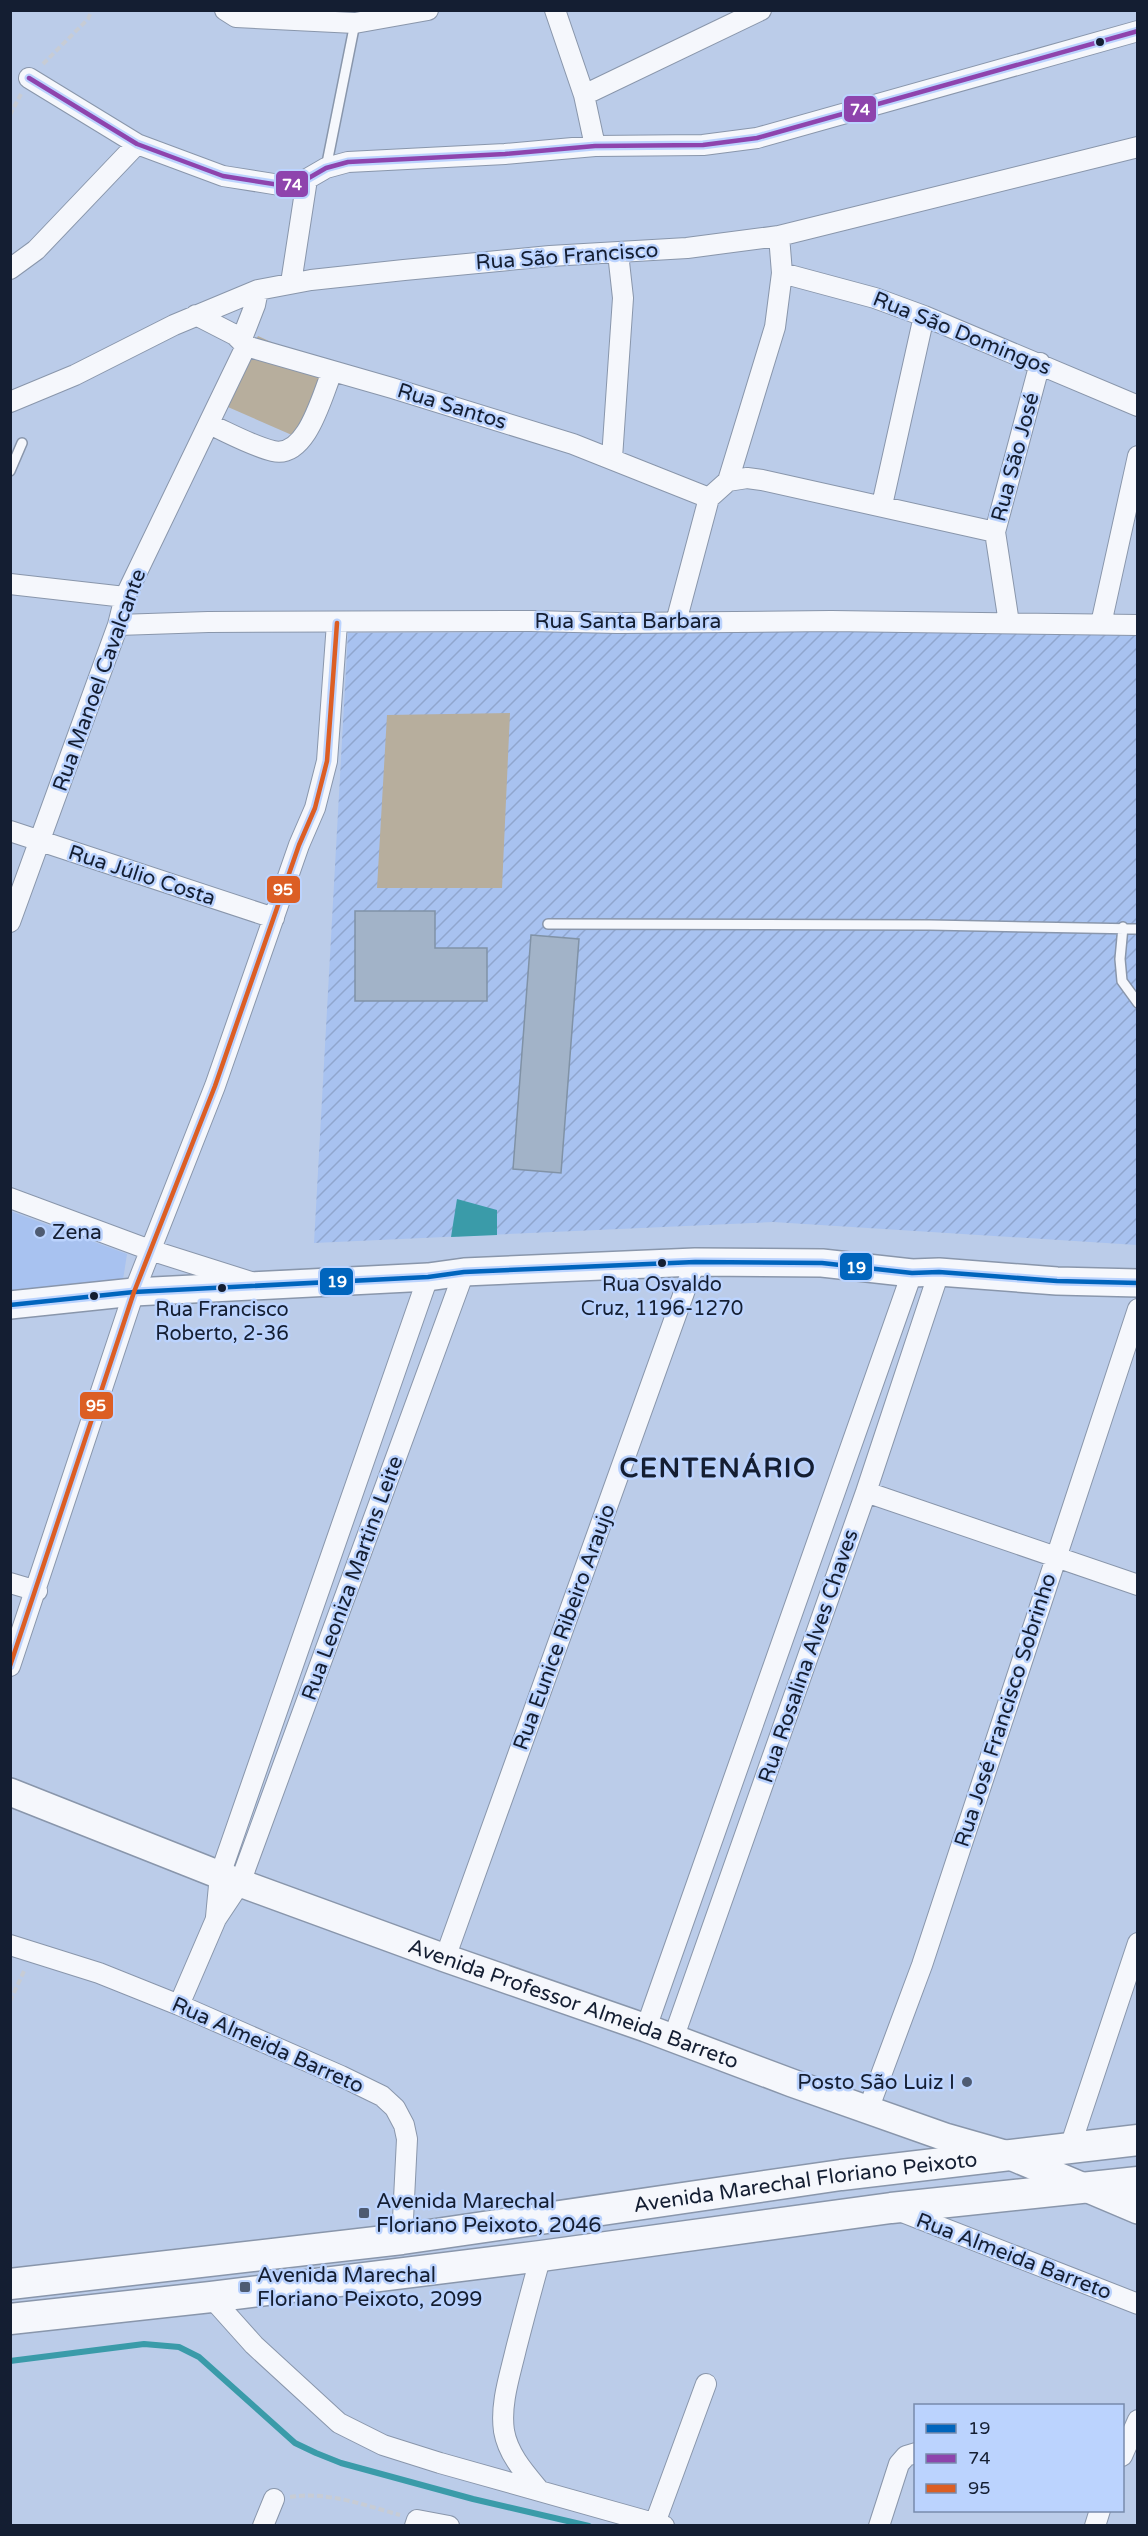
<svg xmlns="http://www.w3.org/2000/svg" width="1148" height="2536" font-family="'Varela Round',sans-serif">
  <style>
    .built { fill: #a8c2f0 }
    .industrial { fill: url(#industrial-furrows) }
    .park { fill: #b7ae9d }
    .water { fill: #3a9ba9 }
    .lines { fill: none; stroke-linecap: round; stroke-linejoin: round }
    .stream { stroke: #3a9ba9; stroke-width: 6 }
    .building { fill: #a2b3c8; stroke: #8092a6; stroke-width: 1.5 }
    .lane-casing { stroke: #8996ab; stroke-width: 12 }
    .street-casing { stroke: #8996ab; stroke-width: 22 }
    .secondary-casing { stroke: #8996ab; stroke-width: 30 }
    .primary-casing { stroke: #8996ab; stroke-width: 33 }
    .path { stroke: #c7ccd5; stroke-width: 4; stroke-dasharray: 6 3; stroke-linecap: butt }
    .lane { stroke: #f5f7fc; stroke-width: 9 }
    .street { stroke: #f5f7fc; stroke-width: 20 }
    .secondary { stroke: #f5f7fc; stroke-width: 27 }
    .primary { stroke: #f5f7fc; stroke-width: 30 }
    .bus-1-casing { stroke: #bbd3fe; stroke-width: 9 }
    .bus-2-casing { stroke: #bbd3fe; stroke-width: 9 }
    .bus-3-casing { stroke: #bbd3fe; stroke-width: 9 }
    .bus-1 { stroke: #0065bd; stroke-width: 4.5 }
    .bus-2 { stroke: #8e44ad; stroke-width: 4.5 }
    .bus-3 { stroke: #dc5e24; stroke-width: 4.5 }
    .bus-dot { fill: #141e32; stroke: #bbd3fe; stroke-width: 2 }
    .poi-dot { fill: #4e5b72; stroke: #bbd3fe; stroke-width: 2 }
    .labels { text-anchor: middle; stroke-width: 5; stroke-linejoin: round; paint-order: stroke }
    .bus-label { font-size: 20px; fill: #141e32; stroke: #bbd3fe }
    .street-label { font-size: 21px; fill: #141e32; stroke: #bbd3fe }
    .poi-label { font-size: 21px; fill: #141e32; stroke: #bbd3fe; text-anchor: start }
    .district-label { font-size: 27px; font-weight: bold; letter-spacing: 1.5px; fill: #141e32; stroke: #bbd3fe }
    .line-badge { stroke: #bbd3fe; stroke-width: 2 }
    .badge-label { font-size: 16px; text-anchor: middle; font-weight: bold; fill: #fff }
  </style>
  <defs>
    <pattern id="industrial-furrows" width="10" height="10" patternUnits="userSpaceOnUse" patternTransform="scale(1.5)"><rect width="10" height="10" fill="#a8c2f0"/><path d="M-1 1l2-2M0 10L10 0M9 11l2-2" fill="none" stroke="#90a6ce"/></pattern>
  </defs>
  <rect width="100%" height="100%" fill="#bbcce9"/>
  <path class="built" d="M 10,1211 L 127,1254 L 122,1286 L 11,1293 Z"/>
  <path class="industrial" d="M 957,630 L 1137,636 L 1137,1245 L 773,1222 L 314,1243 L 348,633 Z"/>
  <path class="park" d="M 258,336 L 330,369 L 301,439 L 221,404 Z
    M 510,713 L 502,888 L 377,888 L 387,715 Z"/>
  <path class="water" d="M 457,1199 L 497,1210 L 497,1235 L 451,1237 Z"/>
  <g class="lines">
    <path class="stream" d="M 10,2361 L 144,2344 L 179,2347 L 199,2357 L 295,2443 L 316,2453 L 341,2463 L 473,2499 L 589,2526"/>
  </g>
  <path class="building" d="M 355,911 L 435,911 L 435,948 L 487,948 L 487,1001 L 355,1001 Z
    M 531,935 L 579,939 L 561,1173 L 513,1169 Z"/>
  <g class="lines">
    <g class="lane-casing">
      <path id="lane" d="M 326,168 L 355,23
        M 10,471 L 22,443
        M 548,924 L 930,925 L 1138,929
        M 1123,927 L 1120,959 L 1122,981 L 1138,1003"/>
    </g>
    <g class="street-casing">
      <path id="street" d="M 225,10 L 236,17 L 355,23 L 428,10
        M 555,10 L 584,95 L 595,146
        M 29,78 L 137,144 L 223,176 L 286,186 L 307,179 L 326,168 L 348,162 L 505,154 L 595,146 L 703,145 L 757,138 L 1138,31
        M 584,95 L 761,10
        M 10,269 L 36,250 L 137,144
        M 782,273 L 875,298 L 924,316 L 1138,406
        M 291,283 L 307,179
        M 196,315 L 235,335 L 246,346 L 392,388 L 573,444 L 709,498
        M 241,341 L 255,305 L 258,290
        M 10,402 L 75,375 L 174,325 L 258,290 L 311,280 L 404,270 L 550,256 L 687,248 L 779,236 L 1138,147
        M 209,424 C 229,433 252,446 273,451 C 307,459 322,395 332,372
        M 612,458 L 623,298 L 618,253
        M 728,481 L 747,478 L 762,480 L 995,532
        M 882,505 L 924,316
        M 10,584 L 125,597
        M 676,622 L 709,498 L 728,481 L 775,327 L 782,273 L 779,236
        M 1009,623 L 995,532 L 1040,363
        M 1101,624 L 1138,456
        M 118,625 L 208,622 L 531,621 L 617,623 L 831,621 L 1138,625
        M 10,831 L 274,918
        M 10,922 L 118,625 L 125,597 L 246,346
        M 10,1198 L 150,1250 L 251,1282
        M 866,1492 L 1138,1585
        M 10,1583 L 37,1591
        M 10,1666 L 134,1292 L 215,1086 L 299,845 L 315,808 L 327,761 L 337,623
        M 216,1917 L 220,1875 L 428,1277
        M 10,1945 L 99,1973 L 179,2005 L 341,2076 L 382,2096 L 395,2108 L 404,2125 L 407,2139 L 402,2239
        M 445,1958 L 695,1262
        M 179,2005 L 216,1919 L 240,1883 L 464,1272
        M 646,2028 L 912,1273
        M 673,2039 L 866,1492 L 939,1272
        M 868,2110 L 922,1965 L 1138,1309
        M 1070,2147 L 1138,1943
        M 897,2210 L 1138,2304
        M 211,2297 L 254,2345 L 339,2423 L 383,2445 L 440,2463 L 664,2526
        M 1122,2456 L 1138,2420
        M 539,2490 C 524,2472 508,2454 504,2431 C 500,2404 510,2375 516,2349 C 524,2318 532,2287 541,2256
        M 655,2523 L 706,2384
        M 263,2526 L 274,2499
        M 415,2526 L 417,2520 L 449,2526
        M 879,2526 L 899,2464 L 906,2456 L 916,2453
        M 1095,2526 L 1100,2510"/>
    </g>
    <g class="secondary-casing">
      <g id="secondary">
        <path d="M 10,1305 L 134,1292 L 428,1277 L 464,1272 L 695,1262 L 822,1263 L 912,1273 L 939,1272 L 1057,1281 L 1138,1283"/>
        <path id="s1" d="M 10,1792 L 240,1883 L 445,1958 L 646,2028 L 792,2083 L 945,2137 L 1008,2155 L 1138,2210"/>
      </g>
    </g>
    <g class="primary-casing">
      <g id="primary">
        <path id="s2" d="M 10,2284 L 402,2239 L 841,2175 L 1138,2140"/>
        <path d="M 10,2319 L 211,2297 L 541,2256 L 891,2208 L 1138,2182"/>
      </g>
    </g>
    <path class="path" d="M 43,64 L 88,19 L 92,10
      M 10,115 L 21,94
      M 10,2001 L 25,1969
      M 290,2497 C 327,2491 364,2505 400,2515"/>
    <use href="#lane" class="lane"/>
    <use href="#street" class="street"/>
    <use href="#secondary" class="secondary"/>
    <use href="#primary" class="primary"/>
    <g class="bus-1-casing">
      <path id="bus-1" d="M 10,1305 L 134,1292 L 428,1277 L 464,1272 L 695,1262 L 822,1263 L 912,1273 L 939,1272 L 1057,1281 L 1138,1283"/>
    </g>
    <g class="bus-2-casing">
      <path id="bus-2" d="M 29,78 L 137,144 L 223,176 L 286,186 L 307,179 L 326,168 L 348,162 L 505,154 L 595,146 L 703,145 L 757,138 L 1138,31"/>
    </g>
    <g class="bus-3-casing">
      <path id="bus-3" d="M 10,1666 L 134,1292 L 215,1086 L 299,845 L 315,808 L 327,761 L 337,623"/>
    </g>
    <use href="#bus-1" class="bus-1"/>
    <use href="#bus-2" class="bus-2"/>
    <use href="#bus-3" class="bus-3"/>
  </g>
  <g class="bus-dot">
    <circle cx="1100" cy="42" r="5"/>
    <circle cx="662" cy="1263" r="5"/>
    <circle cx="222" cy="1288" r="5"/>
    <circle cx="94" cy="1296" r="5"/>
  </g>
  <g class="poi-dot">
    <circle cx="40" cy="1232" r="6"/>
    <circle cx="967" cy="2082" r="6"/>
    <rect x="358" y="2207" width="12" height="12" rx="3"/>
    <rect x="239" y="2281" width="12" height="12" rx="3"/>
  </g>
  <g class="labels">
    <g class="bus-label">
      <text x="662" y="1291">Rua Osvaldo<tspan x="662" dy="24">Cruz, 1196-1270</tspan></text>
      <text x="222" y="1316">Rua Francisco<tspan x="222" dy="24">Roberto, 2-36</tspan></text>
    </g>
    <g class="street-label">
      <text transform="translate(567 256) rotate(-4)" y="7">Rua São Francisco</text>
      <text transform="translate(962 333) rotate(22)" y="7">Rua São Domingos</text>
      <text transform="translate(452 406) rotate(17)" y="7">Rua Santos</text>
      <text transform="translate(1015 457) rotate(-75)" y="7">Rua São José</text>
      <text x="628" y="628">Rua Santa Barbara</text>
      <text transform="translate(99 680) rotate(-70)" y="7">Rua Manoel Cavalcante</text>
      <text transform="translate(142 875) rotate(18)" y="7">Rua Júlio Costa</text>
      <text transform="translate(352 1578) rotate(-70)" y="7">Rua Leoniza Martins Leite</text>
      <text transform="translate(564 1627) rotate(-70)" y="7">Rua Eunice Ribeiro Araujo</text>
      <text transform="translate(808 1656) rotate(-71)" y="7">Rua Rosalina Alves Chaves</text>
      <text transform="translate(1005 1710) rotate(-72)" y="7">Rua José Francisco Sobrinho</text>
      <text dy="7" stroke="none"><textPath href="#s1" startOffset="602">Avenida Professor Almeida Barreto</textPath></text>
      <text transform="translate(268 2045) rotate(24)" y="7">Rua Almeida Barreto</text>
      <text dy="7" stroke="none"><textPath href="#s2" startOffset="802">Avenida Marechal Floriano Peixoto</textPath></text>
      <text transform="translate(1014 2256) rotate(21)" y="7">Rua Almeida Barreto</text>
    </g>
    <g class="poi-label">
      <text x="52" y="1239">Zena</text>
      <text x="955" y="2089" text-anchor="end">Posto São Luiz I</text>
      <text x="376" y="2208">Avenida Marechal<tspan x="376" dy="24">Floriano Peixoto, 2046</tspan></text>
      <text x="257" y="2282">Avenida Marechal<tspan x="257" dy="24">Floriano Peixoto, 2099</tspan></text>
    </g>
    <g class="district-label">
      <text x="718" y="1477">CENTENÁRIO</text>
    </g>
  </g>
  <g class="line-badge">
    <rect x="843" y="95" width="34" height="28" rx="6" fill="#8e44ad"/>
    <rect x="275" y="170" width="34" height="28" rx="6" fill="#8e44ad"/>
    <rect x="266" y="875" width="35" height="29" rx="6" fill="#dc5e24"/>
    <rect x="839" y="1252" width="34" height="29" rx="6" fill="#0065bd"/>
    <rect x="319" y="1267" width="35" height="29" rx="6" fill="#0065bd"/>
    <rect x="79" y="1391" width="35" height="29" rx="6" fill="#dc5e24"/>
  </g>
  <g class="badge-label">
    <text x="860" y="115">74</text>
    <text x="292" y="190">74</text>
    <text x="283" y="895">95</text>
    <text x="856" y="1273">19</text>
    <text x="337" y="1287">19</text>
    <text x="96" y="1411">95</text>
  </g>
  <rect width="1148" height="2536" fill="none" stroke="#141e32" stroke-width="24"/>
  <rect x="914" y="2404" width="210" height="108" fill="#bbd3fe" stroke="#788bac" stroke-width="1.5"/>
  <rect x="926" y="2424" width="30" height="9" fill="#0065bd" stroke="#788bac" stroke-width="1.5"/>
  <text x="968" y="2434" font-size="18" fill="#141e32">19</text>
  <rect x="926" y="2454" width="30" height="9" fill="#8e44ad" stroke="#788bac" stroke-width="1.5"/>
  <text x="968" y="2464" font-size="18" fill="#141e32">74</text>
  <rect x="926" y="2484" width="30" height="9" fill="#dc5e24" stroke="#788bac" stroke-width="1.5"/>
  <text x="968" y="2494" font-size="18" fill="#141e32">95</text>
</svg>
